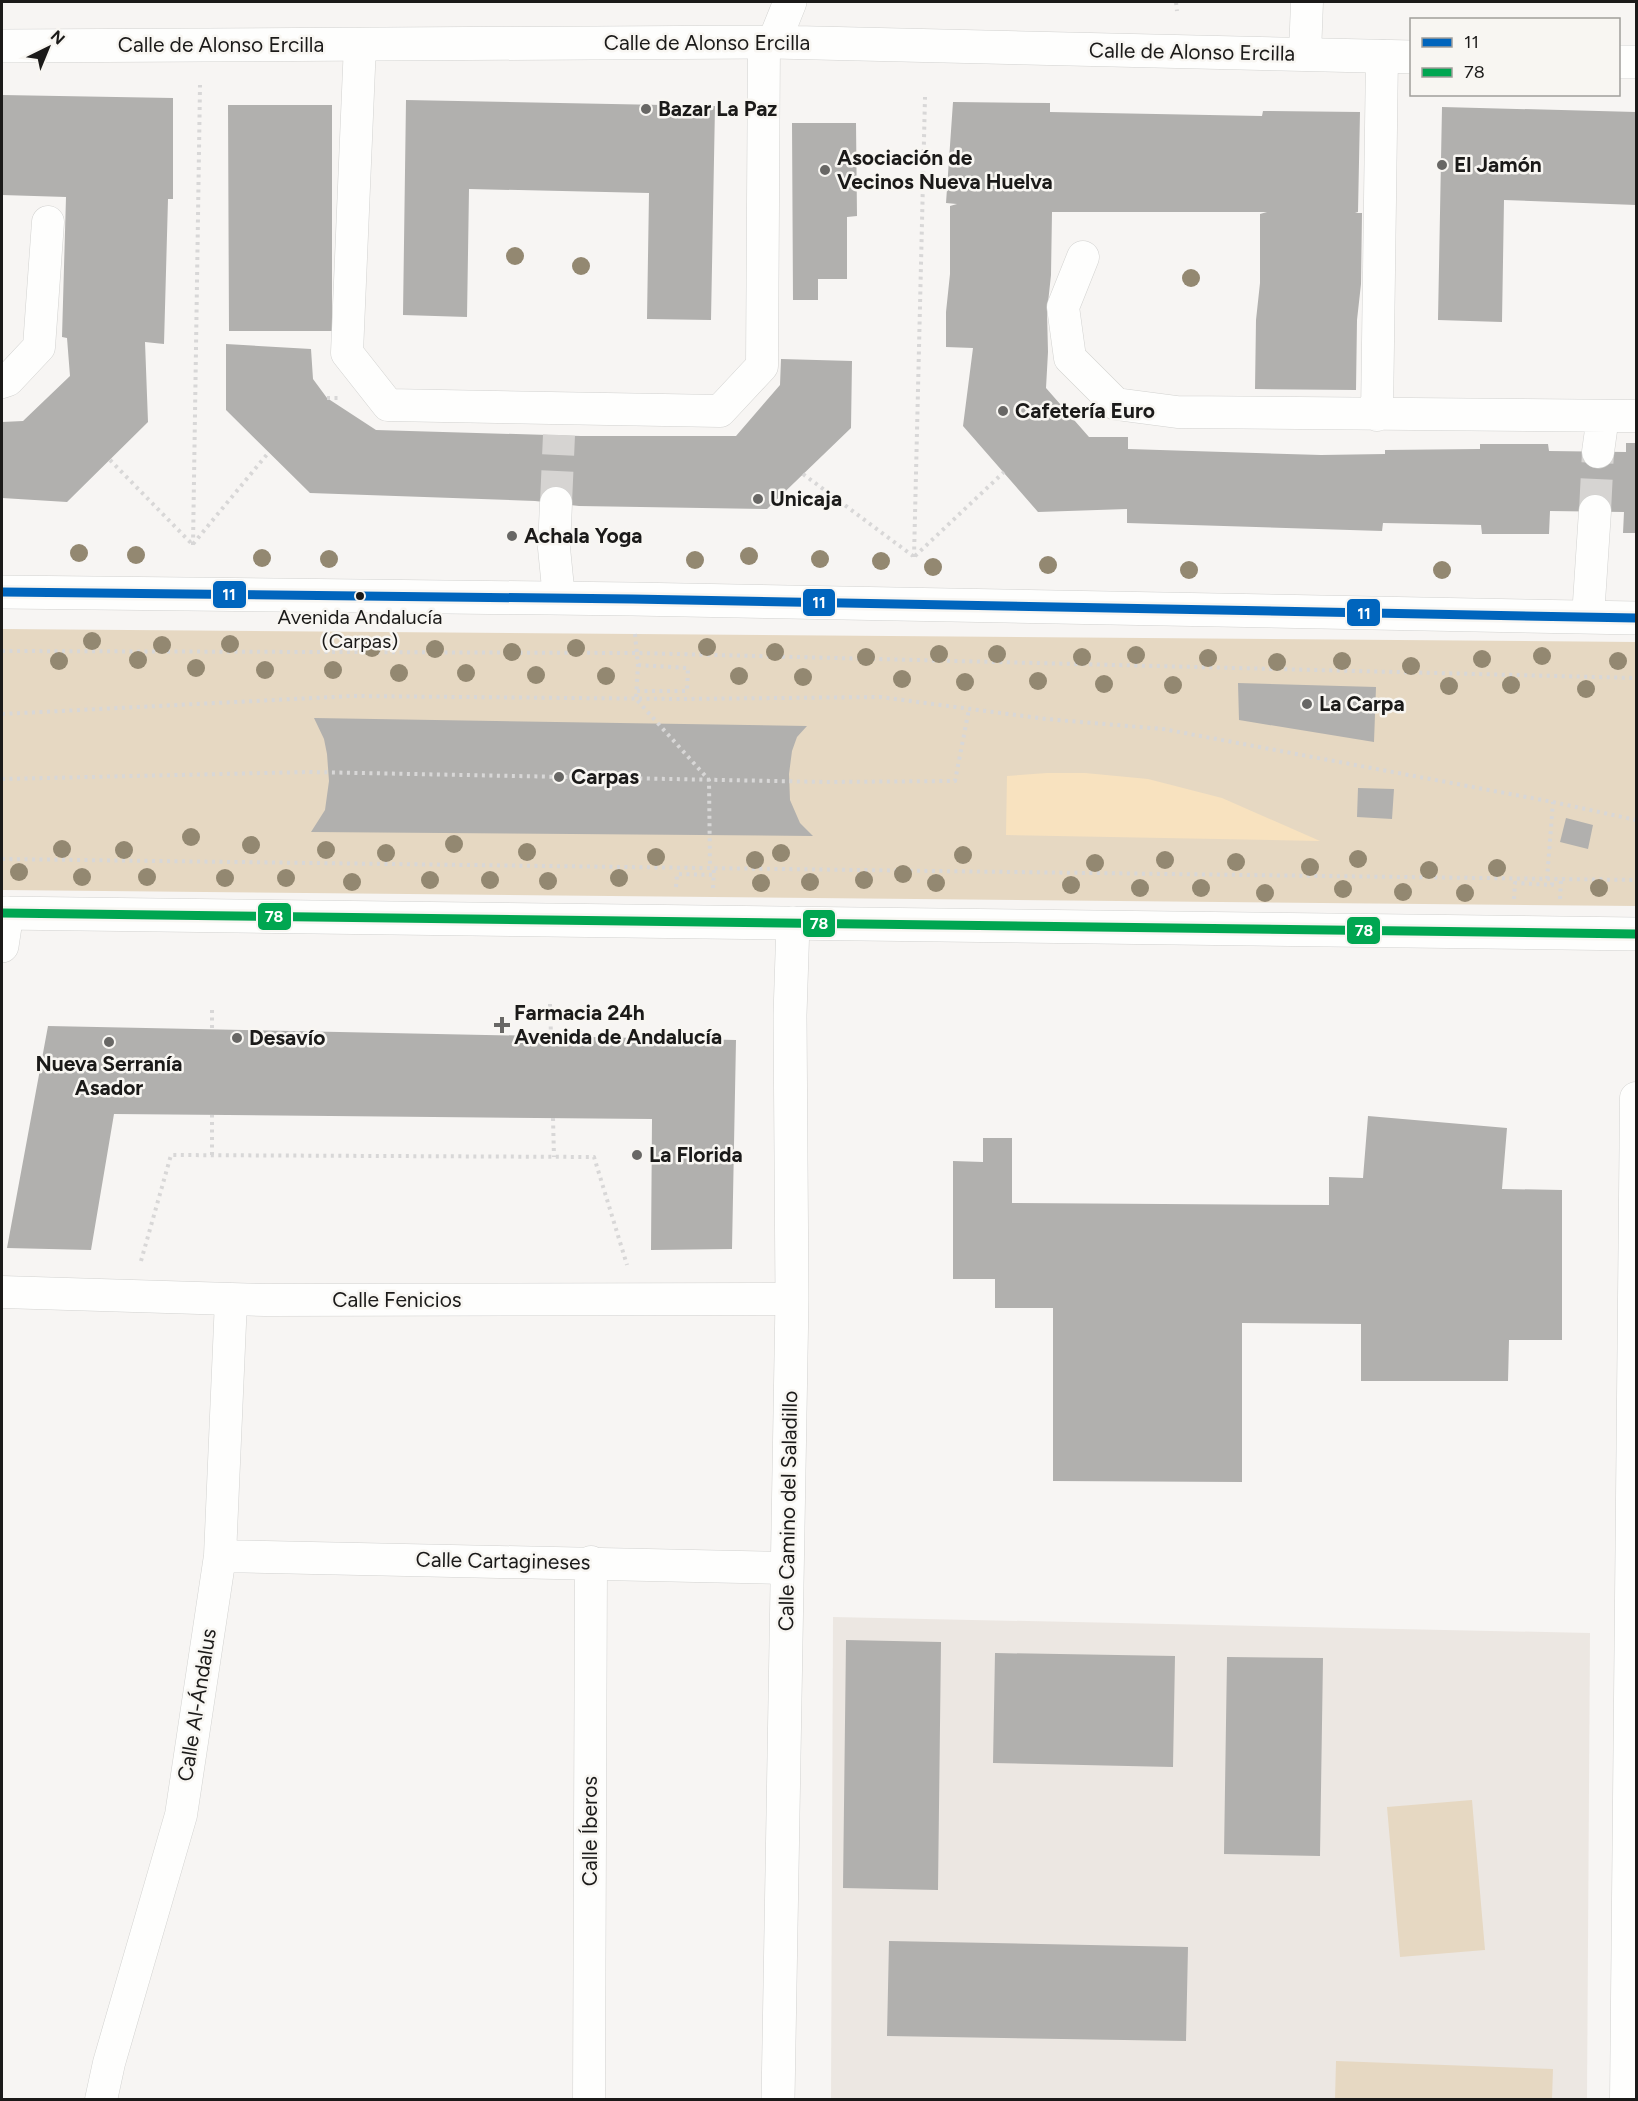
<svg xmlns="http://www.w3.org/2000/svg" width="1638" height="2101" font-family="Figtree,sans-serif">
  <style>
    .built { fill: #ece7e2 }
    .green { fill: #e6d8c2 }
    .water { fill: #f8e2bf }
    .building { fill: #b1b0ae }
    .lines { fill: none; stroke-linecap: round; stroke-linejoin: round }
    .street-tunnel { stroke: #d6d4d2; stroke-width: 32; stroke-dasharray: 32 16; stroke-linecap: butt }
    .street-casing { stroke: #d2d2d0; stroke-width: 33 }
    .secondary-casing { stroke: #d2d2d0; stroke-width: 34 }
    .primary-casing { stroke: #d2d2d0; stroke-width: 34 }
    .path { stroke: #d8d7d7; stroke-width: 4; stroke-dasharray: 3 4.5; stroke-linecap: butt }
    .street { stroke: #fefefd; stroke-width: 32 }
    .secondary { stroke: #fefefd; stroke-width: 33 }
    .primary { stroke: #fefefd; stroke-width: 33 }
    .bus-1-casing { stroke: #f8f6f2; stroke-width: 14 }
    .bus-2-casing { stroke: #f8f6f2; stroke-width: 14 }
    .bus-1 { stroke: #0065bd; stroke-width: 9 }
    .bus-2 { stroke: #00a651; stroke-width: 9 }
    .tree { fill: #938871 }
    .poi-dot { fill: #686765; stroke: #f8f6f2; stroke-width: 2 }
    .bus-dot { fill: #1b1a19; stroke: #f8f6f2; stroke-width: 2 }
    .labels { text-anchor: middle; stroke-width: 5; stroke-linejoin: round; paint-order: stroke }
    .bus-label { font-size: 20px; fill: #1b1a19; stroke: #f8f6f2 }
    .street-label { font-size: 21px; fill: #1b1a19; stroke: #f8f6f2 }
    .poi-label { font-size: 21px; font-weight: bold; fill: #1b1a19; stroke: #f8f6f2; text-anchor: start }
    .line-badge { stroke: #f8f6f2; stroke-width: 2 }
    .badge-label { font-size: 16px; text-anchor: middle; font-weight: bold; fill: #fff }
  </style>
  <rect width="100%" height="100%" fill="#f7f5f3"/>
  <path class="built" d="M 833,1617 L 1590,1633 L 1587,2099 L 831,2100 Z"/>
  <path class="green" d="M 2,629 L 1636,642 L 1636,906 L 2,890 Z
    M 1472,1800 L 1485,1950 L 1400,1957 L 1387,1807 Z
    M 1336,2061 L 1553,2069 L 1552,2099 L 1335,2099 Z"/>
  <path class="water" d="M 1047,773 L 1085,773 L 1148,779 L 1222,798 L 1320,841 L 1006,835 L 1007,776 Z"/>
  <path class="building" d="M 2,95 L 173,98 L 173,199 L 168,199 L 164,344 L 145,342 L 148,422 L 67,502 L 2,498 L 2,422 L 23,421 L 70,376 L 67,338 L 62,337 L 66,197 L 2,195 Z
    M 406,100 L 715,106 L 711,320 L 647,319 L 649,193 L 469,189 L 467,317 L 403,315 Z
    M 953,102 L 1050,103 L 1050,112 L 1262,116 L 1263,111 L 1360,112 L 1358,212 L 1355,213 L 1362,213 L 1361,284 L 1357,320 L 1356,390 L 1255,389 L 1256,320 L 1260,283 L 1260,214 L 1267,212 L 1052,212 L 1051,275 L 1047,312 L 1048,352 L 1046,388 L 1089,437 L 1128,437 L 1128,449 L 1321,455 L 1385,454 L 1385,450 L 1480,449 L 1480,444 L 1548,444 L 1549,451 L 1626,452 L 1626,443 L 1636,443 L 1636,533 L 1623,533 L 1624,512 L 1550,511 L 1549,534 L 1482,534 L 1481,525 L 1383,523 L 1382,531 L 1127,523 L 1127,509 L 1038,512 L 963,426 L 973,348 L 946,347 L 946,312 L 950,274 L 950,206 L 957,204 L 946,203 Z
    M 228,105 L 332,105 L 332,331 L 229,331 Z
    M 1442,107 L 1636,112 L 1636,205 L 1504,200 L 1502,322 L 1438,320 Z
    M 792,123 L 856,123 L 857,216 L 847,217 L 847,279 L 818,279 L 818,300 L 793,300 Z
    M 226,344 L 311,349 L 313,379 L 327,398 L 376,430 L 581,436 L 736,436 L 780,385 L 781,359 L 852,361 L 851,428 L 767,509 L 579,506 L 535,501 L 310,493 L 226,410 Z
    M 1238,683 L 1376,687 L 1374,742 L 1239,720 Z
    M 314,718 L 807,726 L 797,737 L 792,751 L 789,774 L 790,800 L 800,823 L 813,836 L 311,832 L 325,810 L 329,781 L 327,754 L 324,739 Z
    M 1358,788 L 1394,789 L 1392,819 L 1357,817 Z
    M 1566,818 L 1593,825 L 1588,849 L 1560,842 Z
    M 48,1026 L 736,1040 L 732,1249 L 651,1250 L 652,1119 L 114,1114 L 91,1250 L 7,1248 Z
    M 1368,1116 L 1507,1128 L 1502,1189 L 1562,1190 L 1562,1340 L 1509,1340 L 1508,1381 L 1361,1381 L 1361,1324 L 1242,1323 L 1242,1482 L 1053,1481 L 1053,1308 L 995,1308 L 995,1279 L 953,1279 L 953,1161 L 983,1162 L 983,1138 L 1012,1138 L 1012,1203 L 1329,1205 L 1329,1177 L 1363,1178 Z
    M 846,1640 L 941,1642 L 938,1890 L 843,1888 Z
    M 995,1653 L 1175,1656 L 1173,1767 L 993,1763 Z
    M 1227,1657 L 1323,1658 L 1320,1856 L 1224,1854 Z
    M 889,1941 L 1188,1947 L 1186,2041 L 887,2036 Z"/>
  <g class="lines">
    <path class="street-tunnel" d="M 556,503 L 559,435
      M 1595,511 L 1598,452"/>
    <g class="street-casing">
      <path id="street" d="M 360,44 L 347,353 L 388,405 L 720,411 L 762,366 L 764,42
        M 1305,54 L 1307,2
        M 1083,257 L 1063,307 L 1070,358 L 1116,404 L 1177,412 L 1636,416
        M 2,382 L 8,380 L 39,347 L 48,222
        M 1377,415 L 1382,56
        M 1598,452 L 1603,416
        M 556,503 L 554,548 L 559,598
        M 1588,617 L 1595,511
        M 2,1292 L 265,1300 L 792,1299
        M 220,1556 L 787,1568
        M 101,2100 L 109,2063 L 181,1815 L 220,1556 L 231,1300
        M 589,2100 L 591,1562
        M 1626,2100 L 1636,1098"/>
    </g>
    <g class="secondary-casing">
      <path id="secondary" d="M 774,42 L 790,2
        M 2,46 L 774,42 L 1412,57
        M 1618,62 L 1636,62
        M 2,946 L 7,913
        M 778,2100 L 792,1299 L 790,1015 L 793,923"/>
    </g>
    <g class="primary-casing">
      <path id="primary" d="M 2,592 L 632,599 L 1636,618
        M 2,913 L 1636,934"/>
    </g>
    <path class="path" d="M 1176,2 L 1177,11
      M 327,398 L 338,398
      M 110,460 L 192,544
      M 803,474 L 913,556
      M 193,544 L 269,452
      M 193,545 L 200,85
      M 915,556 L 1004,472
      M 914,557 L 925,97
      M 635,634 L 638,665 L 636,699 L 709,780 L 710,868
      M 2,651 L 637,653 L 1636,678
      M 637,691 L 687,691 L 688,668 L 638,665
      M 2,714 L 352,696 L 682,699 L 880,697 L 1046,719 L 1163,729 L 1553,802 L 1636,820
      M 2,779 L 309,772 L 826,782 L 955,781 L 969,709
      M 2,859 L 1636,880
      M 1547,879 L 1553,802
      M 676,887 L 677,874 L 714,875
      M 713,888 L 714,868
      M 1514,899 L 1515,883 L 1552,885 L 1552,879
      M 1560,899 L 1561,879
      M 550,1004 L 551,1036
      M 212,1010 L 212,1029
      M 553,1118 L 554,1157
      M 212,1155 L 212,1115
      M 141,1261 L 171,1155 L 594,1157 L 627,1265"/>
    <use href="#street" class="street"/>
    <use href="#secondary" class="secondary"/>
    <use href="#primary" class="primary"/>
    <g class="bus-1-casing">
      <path id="bus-1" d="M 2,592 L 632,599 L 1636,618"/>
    </g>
    <g class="bus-2-casing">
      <path id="bus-2" d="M 2,913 L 1636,934"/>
    </g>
    <use href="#bus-1" class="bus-1"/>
    <use href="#bus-2" class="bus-2"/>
  </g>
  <g class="tree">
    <circle cx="515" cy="256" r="9"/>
    <circle cx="581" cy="266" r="9"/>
    <circle cx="1191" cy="278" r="9"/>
    <circle cx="79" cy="553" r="9"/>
    <circle cx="136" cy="555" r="9"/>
    <circle cx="749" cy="556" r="9"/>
    <circle cx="262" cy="558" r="9"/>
    <circle cx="329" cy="559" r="9"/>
    <circle cx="820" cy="559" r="9"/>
    <circle cx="695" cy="560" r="9"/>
    <circle cx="881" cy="561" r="9"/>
    <circle cx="1048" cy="565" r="9"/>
    <circle cx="933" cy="567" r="9"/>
    <circle cx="1189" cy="570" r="9"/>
    <circle cx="1442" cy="570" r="9"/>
    <circle cx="92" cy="641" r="9"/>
    <circle cx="230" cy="644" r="9"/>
    <circle cx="162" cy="645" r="9"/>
    <circle cx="707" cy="647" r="9"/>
    <circle cx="372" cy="648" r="9"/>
    <circle cx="576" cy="648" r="9"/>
    <circle cx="435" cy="649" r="9"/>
    <circle cx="512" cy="652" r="9"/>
    <circle cx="775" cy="652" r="9"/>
    <circle cx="939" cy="654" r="9"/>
    <circle cx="997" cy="654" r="9"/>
    <circle cx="1136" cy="655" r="9"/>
    <circle cx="1542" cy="656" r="9"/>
    <circle cx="866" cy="657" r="9"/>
    <circle cx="1082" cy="657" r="9"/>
    <circle cx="1208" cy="658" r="9"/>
    <circle cx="1482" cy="659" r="9"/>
    <circle cx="138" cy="660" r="9"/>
    <circle cx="59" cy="661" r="9"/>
    <circle cx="1342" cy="661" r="9"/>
    <circle cx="1618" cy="661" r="9"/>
    <circle cx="1277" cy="662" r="9"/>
    <circle cx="1411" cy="666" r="9"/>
    <circle cx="196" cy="668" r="9"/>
    <circle cx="265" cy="670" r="9"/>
    <circle cx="333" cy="670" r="9"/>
    <circle cx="399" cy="673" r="9"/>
    <circle cx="466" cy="673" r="9"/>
    <circle cx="536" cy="675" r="9"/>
    <circle cx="606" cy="676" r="9"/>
    <circle cx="739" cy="676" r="9"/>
    <circle cx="803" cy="677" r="9"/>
    <circle cx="902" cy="679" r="9"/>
    <circle cx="1038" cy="681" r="9"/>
    <circle cx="965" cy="682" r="9"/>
    <circle cx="1104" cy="684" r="9"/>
    <circle cx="1173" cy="685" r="9"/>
    <circle cx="1511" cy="685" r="9"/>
    <circle cx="1449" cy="686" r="9"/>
    <circle cx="1586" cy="689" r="9"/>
    <circle cx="191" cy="837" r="9"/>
    <circle cx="454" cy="844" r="9"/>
    <circle cx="251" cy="845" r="9"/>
    <circle cx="62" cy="849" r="9"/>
    <circle cx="124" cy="850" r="9"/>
    <circle cx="326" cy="850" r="9"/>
    <circle cx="527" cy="852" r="9"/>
    <circle cx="386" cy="853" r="9"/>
    <circle cx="781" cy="853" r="9"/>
    <circle cx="963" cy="855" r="9"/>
    <circle cx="656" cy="857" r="9"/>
    <circle cx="1358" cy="859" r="9"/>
    <circle cx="755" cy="860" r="9"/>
    <circle cx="1165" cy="860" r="9"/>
    <circle cx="1236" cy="862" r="9"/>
    <circle cx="1095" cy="863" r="9"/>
    <circle cx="1310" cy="867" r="9"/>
    <circle cx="1497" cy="868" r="9"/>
    <circle cx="1429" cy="870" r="9"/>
    <circle cx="19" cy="872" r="9"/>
    <circle cx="903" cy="874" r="9"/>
    <circle cx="82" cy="877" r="9"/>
    <circle cx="147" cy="877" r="9"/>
    <circle cx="225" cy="878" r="9"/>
    <circle cx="286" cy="878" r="9"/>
    <circle cx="619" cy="878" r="9"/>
    <circle cx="430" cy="880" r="9"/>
    <circle cx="490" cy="880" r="9"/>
    <circle cx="864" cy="880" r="9"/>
    <circle cx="548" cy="881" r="9"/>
    <circle cx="352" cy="882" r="9"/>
    <circle cx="810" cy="882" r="9"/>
    <circle cx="761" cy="883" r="9"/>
    <circle cx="936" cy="883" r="9"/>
    <circle cx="1071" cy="885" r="9"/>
    <circle cx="1140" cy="888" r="9"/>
    <circle cx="1201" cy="888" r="9"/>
    <circle cx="1599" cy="888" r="9"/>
    <circle cx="1343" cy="889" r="9"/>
    <circle cx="1403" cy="892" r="9"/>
    <circle cx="1265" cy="893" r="9"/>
    <circle cx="1465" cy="893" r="9"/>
  </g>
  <g class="poi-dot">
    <circle cx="646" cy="109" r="6"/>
    <circle cx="1442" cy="165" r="6"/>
    <circle cx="825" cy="170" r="6"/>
    <circle cx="1003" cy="411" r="6"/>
    <circle cx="758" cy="499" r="6"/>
    <circle cx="512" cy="536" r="6"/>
    <circle cx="1307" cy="704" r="6"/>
    <circle cx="559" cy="777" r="6"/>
    <path d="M499 1016h6v6h6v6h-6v6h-6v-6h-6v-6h6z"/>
    <circle cx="237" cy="1038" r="6"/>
    <circle cx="109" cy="1042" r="6"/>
    <circle cx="637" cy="1155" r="6"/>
  </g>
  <circle class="bus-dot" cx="360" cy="596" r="5"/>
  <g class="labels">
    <g class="bus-label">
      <text x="360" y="624">Avenida Andalucía<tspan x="360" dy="24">(Carpas)</tspan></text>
    </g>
    <g class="street-label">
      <text x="707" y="50">Calle de Alonso Ercilla</text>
      <text x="221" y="52">Calle de Alonso Ercilla</text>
      <text transform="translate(1192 52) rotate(1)" y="7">Calle de Alonso Ercilla</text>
      <text x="397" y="1307">Calle Fenicios</text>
      <text transform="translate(788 1511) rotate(-89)" y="7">Calle Camino del Saladillo</text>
      <text transform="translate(503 1561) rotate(1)" y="7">Calle Cartagineses</text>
      <text transform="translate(197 1705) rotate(-81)" y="7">Calle Al-Ándalus</text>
      <text transform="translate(590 1831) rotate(-90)" y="7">Calle Íberos</text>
    </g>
    <g class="poi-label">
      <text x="658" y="116">Bazar La Paz</text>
      <text x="837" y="165">Asociación de<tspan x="837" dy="24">Vecinos Nueva Huelva</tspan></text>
      <text x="1454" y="172">El Jamón</text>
      <text x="1015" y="418">Cafetería Euro</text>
      <text x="770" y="506">Unicaja</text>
      <text x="524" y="543">Achala Yoga</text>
      <text x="1319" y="711">La Carpa</text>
      <text x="571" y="784">Carpas</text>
      <text x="514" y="1020">Farmacia 24h<tspan x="514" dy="24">Avenida de Andalucía</tspan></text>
      <text x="249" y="1045">Desavío</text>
      <text x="109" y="1071" text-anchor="middle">Nueva Serranía<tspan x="109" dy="24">Asador</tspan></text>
      <text x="649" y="1162">La Florida</text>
    </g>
  </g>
  <g class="line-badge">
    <rect x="212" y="580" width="35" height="29" rx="6" fill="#0065bd"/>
    <rect x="802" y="588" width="34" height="29" rx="6" fill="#0065bd"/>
    <rect x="1346" y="598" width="35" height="29" rx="6" fill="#0065bd"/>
    <rect x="257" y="902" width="35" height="29" rx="6" fill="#00a651"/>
    <rect x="802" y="909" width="34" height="29" rx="6" fill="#00a651"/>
    <rect x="1346" y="916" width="35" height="29" rx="6" fill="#00a651"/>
  </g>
  <g class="badge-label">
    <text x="229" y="600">11</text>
    <text x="819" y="608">11</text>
    <text x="1364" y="619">11</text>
    <text x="274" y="922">78</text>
    <text x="819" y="929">78</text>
    <text x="1364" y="936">78</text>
  </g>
  <rect width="1638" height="2101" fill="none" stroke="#1b1a19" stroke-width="6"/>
  <rect x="1410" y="18" width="210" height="78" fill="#f8f6f2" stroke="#a09e9b" stroke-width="1.5"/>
  <rect x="1422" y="38" width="30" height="9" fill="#0065bd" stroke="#a09e9b" stroke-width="1.5"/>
  <text x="1464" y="48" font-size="18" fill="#1b1a19">11</text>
  <rect x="1422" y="68" width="30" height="9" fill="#00a651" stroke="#a09e9b" stroke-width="1.5"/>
  <text x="1464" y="78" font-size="18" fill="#1b1a19">78</text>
  <g transform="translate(48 48) rotate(43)" stroke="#f8f6f2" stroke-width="4.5" paint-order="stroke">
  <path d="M0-4.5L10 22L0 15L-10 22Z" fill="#1b1a19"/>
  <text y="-9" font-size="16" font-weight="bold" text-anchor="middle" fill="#1b1a19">N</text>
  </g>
</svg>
